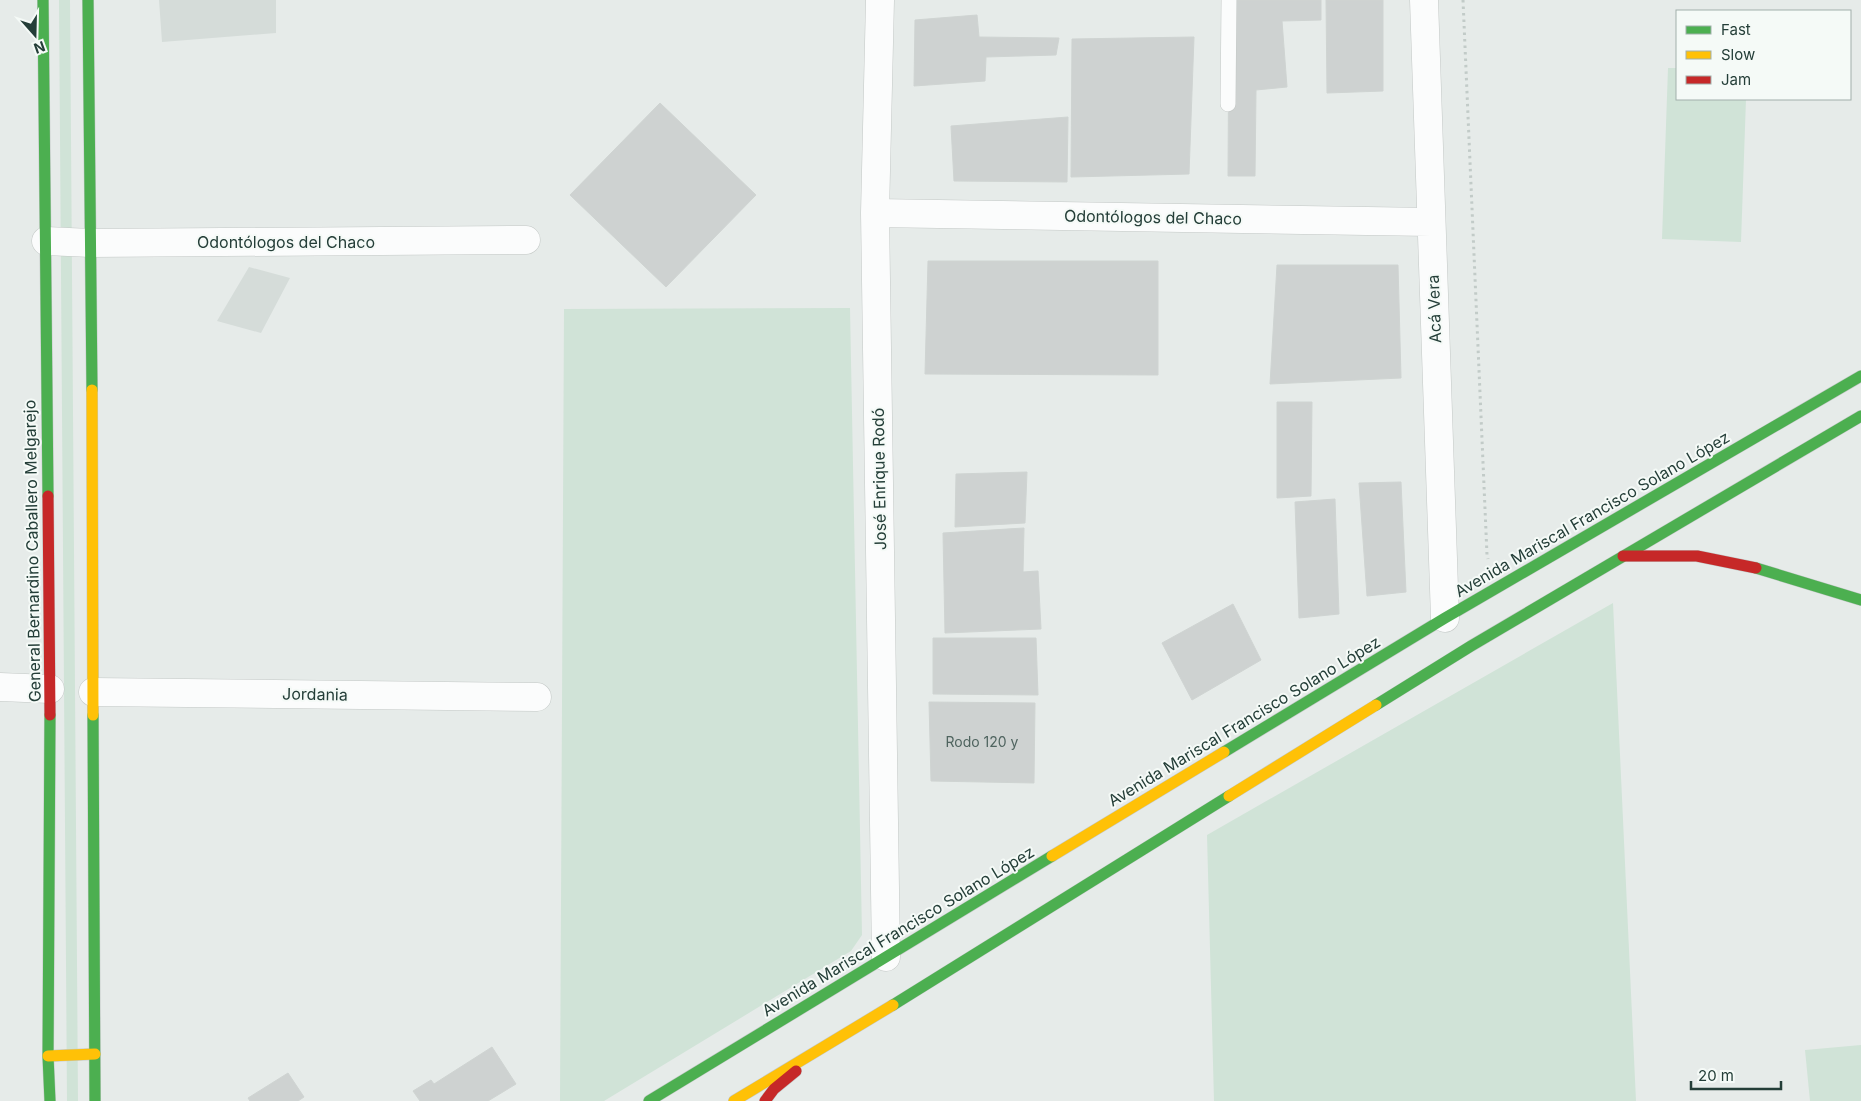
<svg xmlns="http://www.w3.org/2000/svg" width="1861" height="1101" font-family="Inter,sans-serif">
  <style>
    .built { fill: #d5dcd9 }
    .green { fill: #d0e3d7 }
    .building { fill: #ced2d1; stroke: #cfd4d2 }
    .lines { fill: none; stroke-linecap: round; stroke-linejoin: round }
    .lane-casing { stroke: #c3c8c6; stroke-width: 16 }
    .street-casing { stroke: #c3c8c6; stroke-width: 29 }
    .fast-casing { stroke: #c2c8c6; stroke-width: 12 }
    .slow-casing { stroke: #c2c8c6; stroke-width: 12 }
    .jam-casing { stroke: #c2c8c6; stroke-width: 12 }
    .path { stroke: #c2cbc8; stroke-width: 3; stroke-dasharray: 2.5 4; stroke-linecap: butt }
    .lane { stroke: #fbfcfc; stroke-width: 15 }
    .street { stroke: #fbfcfc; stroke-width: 28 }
    .fast { stroke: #4caf50; stroke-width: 11 }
    .slow { stroke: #ffc107; stroke-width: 11 }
    .jam { stroke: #c62828; stroke-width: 11 }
    .labels { text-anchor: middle; stroke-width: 4; stroke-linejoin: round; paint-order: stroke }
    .number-label { font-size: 14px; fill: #4f645f }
    .street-label { font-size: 16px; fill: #243e38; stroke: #f5faf7 }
  </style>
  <rect width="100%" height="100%" fill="#e6ebe9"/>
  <path class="built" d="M 159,0 L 276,0 L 276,33 L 162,42 Z
    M 249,267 L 290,278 L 261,333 L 217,321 Z"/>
  <path class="green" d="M 59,0 L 70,0 L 78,1101 L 67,1101 Z
    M 1668,68 L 1677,68 L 1677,99 L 1746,99 L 1741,242 L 1662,239 Z
    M 850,308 L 862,935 L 851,951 L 604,1101 L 560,1101 L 564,309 Z
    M 1613,603 L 1636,1101 L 1214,1101 L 1207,835 Z
    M 1861,1045 L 1861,1101 L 1810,1101 L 1805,1050 Z"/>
  <path class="building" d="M 1229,0 L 1321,0 L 1321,20 L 1282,21 L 1287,87 L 1256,90 L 1255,176 L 1228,176 Z
    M 1326,0 L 1383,0 L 1383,91 L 1327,93 Z
    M 977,15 L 979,37 L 1059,38 L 1056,55 L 986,57 L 985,81 L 914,86 L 915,20 Z
    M 1194,37 L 1189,174 L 1071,177 L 1072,39 Z
    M 660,103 L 756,195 L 666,287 L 570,195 Z
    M 1068,117 L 1067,182 L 954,181 L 951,126 Z
    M 928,261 L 1158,261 L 1158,375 L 925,374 Z
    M 1277,265 L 1398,265 L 1401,378 L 1270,384 Z
    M 1277,402 L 1312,402 L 1311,496 L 1277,498 Z
    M 1027,472 L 1025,523 L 955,527 L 956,474 Z
    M 1401,482 L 1406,592 L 1367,596 L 1359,483 Z
    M 1335,499 L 1339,614 L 1299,618 L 1295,502 Z
    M 1024,528 L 1023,572 L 1038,571 L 1041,629 L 945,633 L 943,533 Z
    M 1233,604 L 1261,660 L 1192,700 L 1162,643 Z
    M 933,638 L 1036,638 L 1038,695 L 933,694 Z
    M 929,702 L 1035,703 L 1034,783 L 931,781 Z
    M 492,1047 L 516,1084 L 488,1101 L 420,1101 L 413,1091 L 431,1080 L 434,1084 Z
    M 288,1073 L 304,1097 L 298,1101 L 250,1101 L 248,1098 Z"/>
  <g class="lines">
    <g class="lane-casing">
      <path id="lane" d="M 1228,104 L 1229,0"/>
    </g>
    <g class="street-casing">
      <path id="street" d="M 880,0 L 875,213 L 886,957
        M 1424,0 L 1445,618
        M 875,213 L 1431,222
        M 46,241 L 91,243 L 526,240
        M 0,687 L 50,689
        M 93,692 L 537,697"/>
    </g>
    <g class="fast-casing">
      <path id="fast" d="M 43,0 L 48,496
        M 88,0 L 92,390
        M 1756,568 L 1861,600
        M 1376,705 L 1471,646 L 1861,416
        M 50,715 L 48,1056 L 50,1101
        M 93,715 L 95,1101
        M 1224,752 L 1445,618 L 1861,376
        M 893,1005 L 1229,796
        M 649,1101 L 1052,856"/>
    </g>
    <g class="slow-casing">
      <path id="slow" d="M 92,390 L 93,715
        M 1229,796 L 1376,705
        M 1052,856 L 1224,752
        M 48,1056 L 95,1054
        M 734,1101 L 893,1005"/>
    </g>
    <g class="jam-casing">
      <path id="jam" d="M 48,496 L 50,715
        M 1623,556 L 1697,556 L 1756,568
        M 765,1101 L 774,1089 L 796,1071"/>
    </g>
    <path class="path" d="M 1463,0 L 1487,555 L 1488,559"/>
    <use href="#lane" class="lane"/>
    <use href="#street" class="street"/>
    <use href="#fast" class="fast"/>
    <use href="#slow" class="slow"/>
    <use href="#jam" class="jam"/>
  </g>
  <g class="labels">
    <g class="number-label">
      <text x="982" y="747">Rodo 120 y</text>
    </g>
    <g class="street-label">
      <text transform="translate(1153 217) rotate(1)" y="6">Odontólogos del Chaco</text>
      <text x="286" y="248">Odontólogos del Chaco</text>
      <text transform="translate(1434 309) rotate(-92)" y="6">Acá Vera</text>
      <text transform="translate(879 479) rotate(-91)" y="6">José Enrique Rodó</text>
      <text transform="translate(1592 514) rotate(-30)" y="6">Avenida Mariscal Francisco Solano López</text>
      <text transform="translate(32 551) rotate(-91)" y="6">General Bernardino Caballero Melgarejo</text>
      <text transform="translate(315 694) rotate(1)" y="6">Jordania</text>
      <text transform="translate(1244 721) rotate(-31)" y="6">Avenida Mariscal Francisco Solano López</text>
      <text transform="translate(898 931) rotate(-31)" y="6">Avenida Mariscal Francisco Solano López</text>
    </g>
  </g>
  <rect x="1676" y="10" width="175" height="90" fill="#f5faf7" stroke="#a1afab"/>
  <rect x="1686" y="26" width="25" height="8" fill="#4caf50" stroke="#a1afab"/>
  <text x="1721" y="35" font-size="15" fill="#243e38">Fast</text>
  <rect x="1686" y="51" width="25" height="8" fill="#ffc107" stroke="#a1afab"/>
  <text x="1721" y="60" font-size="15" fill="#243e38">Slow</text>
  <rect x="1686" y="76" width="25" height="8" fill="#c62828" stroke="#a1afab"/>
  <text x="1721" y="85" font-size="15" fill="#243e38">Jam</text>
  <g transform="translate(35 35) rotate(160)" stroke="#f5faf7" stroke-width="4" paint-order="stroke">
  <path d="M0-4L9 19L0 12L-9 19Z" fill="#243e38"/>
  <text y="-8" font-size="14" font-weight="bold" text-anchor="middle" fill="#243e38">N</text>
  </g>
  <path d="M1691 1081v8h90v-8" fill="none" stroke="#243e38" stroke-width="2.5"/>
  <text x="1698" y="1081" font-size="15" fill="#243e38" stroke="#f5faf7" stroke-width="4" paint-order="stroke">20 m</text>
</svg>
